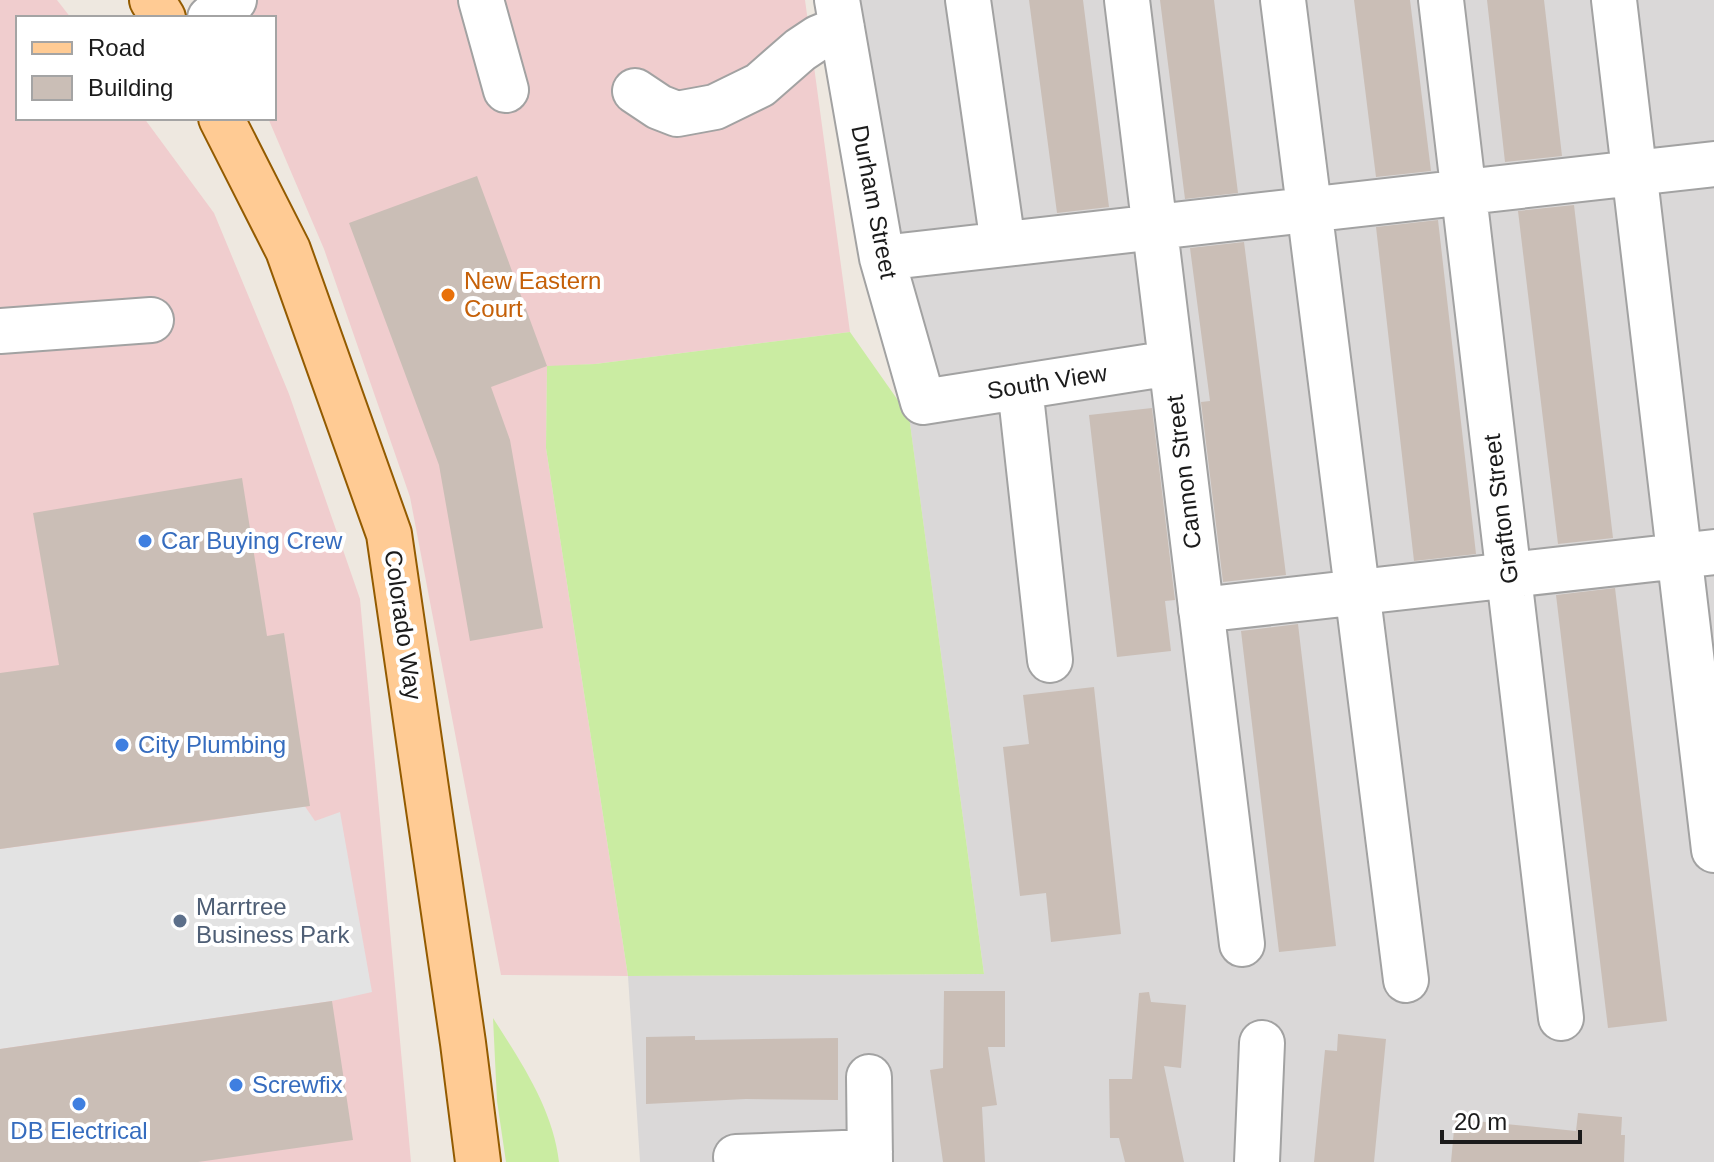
<svg xmlns="http://www.w3.org/2000/svg" width="1714" height="1162" font-family="Arial,sans-serif">
  <style>
    .residential { fill: #dad8d8 }
    .commercial { fill: #f0cdce }
    .grass { fill: #caeca2 }
    .parking { fill: #e3e3e3 }
    .building { fill: #cabeb6 }
    .lines { fill: none; stroke-linecap: round; stroke-linejoin: round }
    .minor-casing { stroke: #a2a2a2; stroke-width: 48 }
    .major-casing { stroke: #935b00; stroke-width: 48 }
    .minor { stroke: #fff; stroke-width: 44 }
    .major { stroke: #ffcb94; stroke-width: 44 }
    .food-dot { fill: #e8710a; stroke: #fff; stroke-width: 3 }
    .shop-dot { fill: #3f7fe0; stroke: #fff; stroke-width: 3 }
    .service-dot { fill: #5c6f8a; stroke: #fff; stroke-width: 3 }
    .labels { text-anchor: middle; stroke-width: 8; stroke-linejoin: round; paint-order: stroke }
    .street-label { font-size: 24px; fill: #1b1b1b; stroke: #fff }
    .food-label { font-size: 24px; fill: #c56008; stroke: #fff; text-anchor: start }
    .shop-label { font-size: 24px; fill: #366cbe; stroke: #fff; text-anchor: start }
    .service-label { font-size: 24px; fill: #4e5e75; stroke: #fff; text-anchor: start }
  </style>
  <rect width="100%" height="100%" fill="#eee8e0"/>
  <path class="residential" d="M 853,0 L 1714,0 L 1714,1162 L 640,1162 L 628,976 L 984,974 Z"/>
  <path class="commercial" d="M 0,0 L 57,0 L 71,18 L 18,18 L 18,118 L 144,118 L 214,213 L 289,394 L 360,599 L 411,1162 L 0,1162 Z
    M 207,0 L 805,0 L 850,332 L 595,364 L 547,367 L 546,448 L 628,976 L 501,975 L 410,497 L 324,249 L 268,118 L 274,118 L 274,18 L 217,18 Z"/>
  <path class="grass" d="M 850,332 L 909,416 L 984,974 L 628,976 L 546,448 L 547,366 L 595,364 Z
    M 493,1018 C 521,1062 553,1109 559,1162 L 506,1162 L 497,1101 Z"/>
  <path class="parking" d="M 304,805 L 315,821 L 340,812 L 372,992 L 332,1001 L 0,1049 L 0,849 L 208,821 Z"/>
  <path class="building" d="M 1029,0 L 1083,0 L 1109,207 L 1057,213 Z
    M 1160,0 L 1214,0 L 1238,193 L 1185,199 Z
    M 1354,0 L 1410,0 L 1431,171 L 1376,177 Z
    M 1487,0 L 1544,0 L 1562,156 L 1505,162 Z
    M 477,176 L 547,366 L 491,387 L 510,440 L 543,628 L 470,641 L 439,465 L 349,223 Z
    M 1574,205 L 1613,538 L 1558,544 L 1518,211 Z
    M 1438,220 L 1476,554 L 1414,561 L 1376,227 Z
    M 1244,242 L 1286,575 L 1223,582 L 1201,402 L 1210,401 L 1190,248 Z
    M 1152,408 L 1175,600 L 1165,601 L 1171,651 L 1117,657 L 1089,415 Z
    M 242,478 L 267,636 L 284,633 L 310,806 L 0,849 L 0,673 L 59,665 L 33,513 Z
    M 1615,588 L 1667,1021 L 1608,1028 L 1556,595 Z
    M 1298,624 L 1336,946 L 1279,952 L 1241,631 Z
    M 1094,687 L 1121,934 L 1051,942 L 1046,893 L 1020,896 L 1003,747 L 1029,744 L 1023,695 Z
    M 944,991 L 1005,991 L 1005,1047 L 988,1047 L 997,1105 L 982,1107 L 985,1162 L 943,1162 L 930,1070 L 943,1068 Z
    M 1149,992 L 1151,1002 L 1186,1005 L 1181,1068 L 1164,1066 L 1184,1162 L 1125,1162 L 1119,1138 L 1110,1138 L 1109,1079 L 1132,1079 L 1139,993 Z
    M 332,1001 L 353,1140 L 198,1162 L 0,1162 L 0,1049 Z
    M 1338,1034 L 1386,1039 L 1374,1162 L 1314,1162 L 1325,1050 L 1337,1051 Z
    M 695,1036 L 695,1040 L 838,1038 L 838,1100 L 746,1099 L 646,1104 L 646,1037 Z
    M 1578,1113 L 1622,1117 L 1621,1135 L 1625,1135 L 1624,1162 L 1451,1162 L 1455,1119 L 1576,1131 Z"/>
  <g class="lines">
    <g class="minor-casing">
      <path id="minor" d="M 481,0 L 506,90
        M 837,0 L 882,258 L 923,402 L 1171,363
        M 968,0 L 1003,244
        M 1127,0 L 1242,944
        M 1283,0 L 1406,980
        M 1441,0 L 1561,1018
        M 1614,0 L 1714,850
        M 210,18 L 234,0
        M 635,91 L 659,107 L 677,114 L 715,107 L 760,85 L 800,50 L 818,38 L 842,28
        M 882,258 L 1714,164
        M 0,331 L 151,320
        M 1020,387 L 1050,660
        M 1201,610 L 1714,552
        M 869,1077 L 870,1162
        M 736,1157 L 870,1152
        M 1257,1162 L 1262,1043"/>
    </g>
    <g class="major-casing">
      <path id="major" d="M 152,0 L 163,18
        M 221,118 L 288,250 L 389,534 L 463,1043 L 478,1162"/>
    </g>
    <use href="#minor" class="minor"/>
    <use href="#major" class="major"/>
  </g>
  <circle class="food-dot" cx="448" cy="295" r="8"/>
  <g class="shop-dot">
    <circle cx="145" cy="541" r="8"/>
    <circle cx="122" cy="745" r="8"/>
    <circle cx="236" cy="1085" r="8"/>
    <circle cx="79" cy="1104" r="8"/>
  </g>
  <circle class="service-dot" cx="180" cy="921" r="8"/>
  <g class="labels">
    <g class="street-label">
      <text transform="translate(874 202) rotate(79)" y="8">Durham Street</text>
      <text transform="translate(1047 382) rotate(-9)" y="8">South View</text>
      <text transform="translate(1184 472) rotate(-97)" y="8">Cannon Street</text>
      <text transform="translate(1501 509) rotate(-97)" y="8">Grafton Street</text>
      <text transform="translate(403 625) rotate(82)" y="8">Colorado Way</text>
    </g>
    <g class="food-label">
      <text x="464" y="289">New Eastern<tspan x="464" dy="28">Court</tspan></text>
    </g>
    <g class="shop-label">
      <text x="161" y="549">Car Buying Crew</text>
      <text x="138" y="753">City Plumbing</text>
      <text x="252" y="1093">Screwfix</text>
      <text x="79" y="1139" text-anchor="middle">DB Electrical</text>
    </g>
    <g class="service-label">
      <text x="196" y="915">Marrtree<tspan x="196" dy="28">Business Park</tspan></text>
    </g>
  </g>
  <rect x="16" y="16" width="260" height="104" fill="#ffffff" stroke="#a4a4a4" stroke-width="2"/>
  <rect x="32" y="42" width="40" height="12" fill="#ffcb94" stroke="#a4a4a4" stroke-width="2"/>
  <text x="88" y="56" font-size="24" fill="#1b1b1b">Road</text>
  <rect x="32" y="76" width="40" height="24" fill="#cabeb6" stroke="#a4a4a4" stroke-width="2"/>
  <text x="88" y="96" font-size="24" fill="#1b1b1b">Building</text>
  <path d="M1442 1130v12h138v-12" fill="none" stroke="#1b1b1b" stroke-width="4"/>
  <text x="1454" y="1130" font-size="24" fill="#1b1b1b" stroke="#ffffff" stroke-width="6" paint-order="stroke">20 m</text>
</svg>
